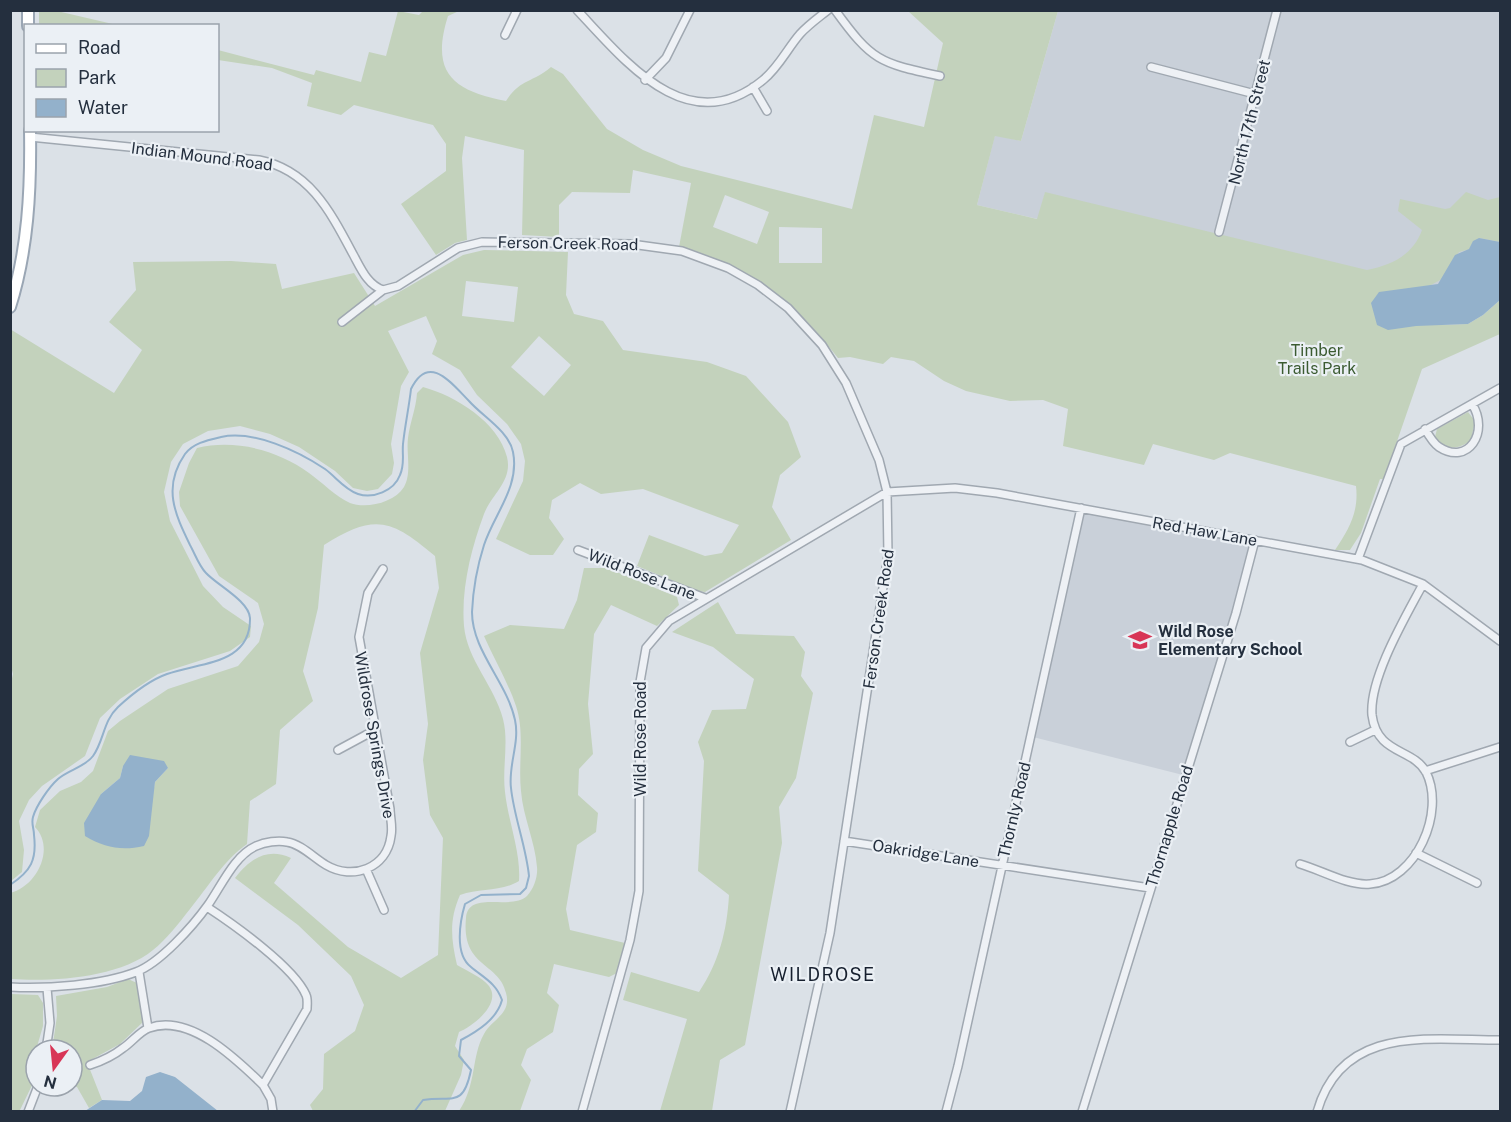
<svg xmlns="http://www.w3.org/2000/svg" width="1511" height="1122" font-family="'Public Sans',sans-serif">
  <style>
    .built { fill: #c9d0d9 }
    .green { fill: #c3d2bc; fill-rule: evenodd }
    .water { fill: #93b1cb }
    .lines { fill: none; stroke-linecap: round; stroke-linejoin: round }
    .stream { stroke: #93b1cb; stroke-width: 2 }
    .minor-casing { stroke: #a0a8b1; stroke-width: 10 }
    .primary-casing { stroke: #9aa6b4; stroke-width: 14 }
    .minor { stroke: #eef1f5; stroke-width: 7 }
    .primary { stroke: #fff; stroke-width: 10 }
    .labels { text-anchor: middle; stroke-width: 4.5; stroke-linejoin: round; paint-order: stroke }
    .street-label { font-size: 16px; fill: #242f3e; stroke: #ebf0f5 }
    .park-label { font-size: 16px; fill: #3b5b31; stroke: #ebf0f5 }
    .poi-label { font-size: 16px; font-weight: bold; fill: #242f3e; stroke: #ebf0f5; text-anchor: start }
    .neighbourhood-label { font-size: 18px; letter-spacing: 1.5px; fill: #17202f; stroke: #ebf0f5 }
  </style>
  <rect width="100%" height="100%" fill="#dbe1e7"/>
  <path class="built" d="M 1058,11 L 1500,11 L 1500,249 L 1446,290 L 1045,193 L 1038,219 L 977,205 L 995,135 L 1021,141 Z
    M 1083,511 L 1255,543 L 1183,775 L 1033,737 Z"/>
  <path class="green" d="M 39,11 L 57,11 L 117,25 L 39,25 Z
    M 398,11 L 419,15 L 423,11 L 459,11 L 448,16 C 430,73 453,91 506,101 C 520,79 532,83 551,67 L 563,74 L 607,129 L 643,150 L 681,166 L 852,209 L 874,115 L 924,127 L 943,43 L 908,11 L 1058,11 L 1021,141 L 995,136 L 977,205 L 1037,219 L 1045,192 L 1367,270 C 1392,265 1413,255 1422,230 L 1398,211 L 1400,199 L 1445,209 L 1450,208 L 1466,192 L 1488,200 L 1500,197 L 1500,242 L 1479,238 L 1470,249 L 1459,252 L 1442,279 L 1431,285 L 1436,325 L 1468,324 L 1483,315 L 1500,300 L 1500,334 L 1422,369 L 1384,479 L 1380,479 L 1361,533 L 1350,550 L 1335,550 C 1349,529 1359,512 1356,486 L 1230,453 L 1214,460 L 1153,444 L 1144,465 L 1063,446 L 1068,409 L 1043,400 L 1010,401 L 966,391 L 944,381 L 914,361 L 891,357 L 883,364 L 850,357 L 838,358 C 791,298 754,269 679,247 L 691,183 L 633,170 L 630,193 L 572,192 L 559,205 L 559,237 L 522,235 L 524,150 L 465,136 L 462,158 L 467,240 L 455,243 L 436,255 L 401,204 L 446,171 L 446,144 L 433,125 L 354,105 L 341,115 L 307,106 L 312,83 L 272,68 L 218,60 L 218,50 L 314,75 L 316,70 L 361,82 L 369,52 L 386,56 ZM 725,195 L 769,212 L 757,244 L 713,227 ZM 779,227 L 822,228 L 822,263 L 779,263 Z
    M 484,250 L 568,252 L 566,295 L 574,314 L 603,321 L 623,350 L 707,362 L 746,376 L 788,422 L 801,457 L 780,475 L 772,507 L 791,540 L 705,592 L 698,591 L 637,566 L 649,535 L 705,556 L 722,553 L 739,525 L 643,489 L 601,494 L 580,483 L 552,500 L 549,518 L 564,539 L 553,555 L 530,555 L 496,539 L 523,481 L 525,461 L 521,444 L 507,424 L 477,395 L 460,370 L 432,354 L 437,341 L 426,316 L 388,331 L 409,372 L 401,386 L 391,444 L 394,463 L 392,474 L 378,489 L 367,491 L 353,488 L 335,471 L 299,447 L 270,434 L 240,426 L 208,431 L 183,444 L 171,462 L 164,492 L 170,521 L 203,586 L 223,607 L 251,626 L 250,637 L 230,651 L 158,674 L 120,699 L 100,718 L 85,756 L 42,786 L 29,800 L 19,821 L 24,850 L 22,872 L 11,881 L 10,687 L 13,674 L 10,663 L 10,329 L 114,393 L 142,350 L 109,322 L 136,290 L 133,262 L 231,261 L 276,264 L 282,289 L 354,273 L 375,306 L 463,255 ZM 466,281 L 518,287 L 514,322 L 462,316 ZM 539,336 L 571,365 L 544,396 L 511,367 Z
    M 423,387 C 456,396 498,422 507,457 C 513,481 491,495 484,514 C 471,549 461,589 464,626 C 467,660 495,687 503,719 C 509,742 502,768 505,792 C 508,821 521,852 519,881 C 501,892 480,888 460,895 C 449,920 451,939 457,965 C 467,971 482,977 489,986 C 502,1004 473,1026 459,1032 L 455,1046 L 464,1060 L 461,1075 L 445,1111 L 313,1111 L 310,1105 L 323,1089 L 324,1054 L 355,1031 L 364,1005 L 351,976 L 298,925 L 235,878 C 250,859 267,847 291,858 L 274,883 L 348,947 L 401,978 L 438,955 L 443,838 L 430,815 L 423,760 L 428,724 L 420,653 L 439,588 L 435,556 C 391,519 375,513 324,545 L 318,608 L 303,671 L 313,701 L 280,730 L 276,784 L 250,801 L 247,844 C 224,860 208,887 190,909 C 179,923 166,940 153,950 C 119,978 52,982 11,979 L 10,893 C 36,887 56,849 35,827 L 40,810 L 60,791 L 81,782 L 93,771 L 108,731 L 120,721 L 168,689 L 238,666 L 259,642 L 264,624 L 258,603 L 219,576 L 180,506 L 179,492 L 189,463 L 197,448 C 235,439 278,450 309,473 C 322,482 336,497 350,503 C 366,509 394,503 404,487 C 412,473 406,453 408,438 C 410,422 416,409 417,393 ZM 123,766 L 168,768 L 155,782 L 152,799 L 101,794 L 120,778 Z
    M 1468,412 L 1475,421 L 1471,440 C 1459,450 1444,451 1435,437 L 1437,429 Z
    M 584,568 L 607,568 L 677,597 L 679,605 L 657,626 L 611,605 L 594,634 L 588,704 L 593,754 L 579,769 L 578,795 L 598,813 L 596,832 L 577,845 L 566,909 L 570,930 L 625,943 L 617,973 L 609,977 L 554,964 L 547,993 L 559,1005 L 553,1032 L 527,1049 L 521,1065 L 531,1080 L 520,1111 L 459,1111 C 477,1084 471,1057 484,1034 C 492,1019 512,1014 506,993 C 499,962 461,968 466,918 C 468,890 511,911 527,896 C 534,889 538,876 537,867 C 535,841 523,817 521,791 C 518,763 525,733 516,706 C 508,682 494,659 484,636 L 510,625 L 564,629 L 577,600 Z
    M 718,602 L 736,634 L 794,636 L 805,652 L 801,676 L 813,693 L 796,778 L 779,807 L 782,843 L 745,1045 L 720,1060 L 712,1111 L 660,1111 L 687,1019 L 623,1000 L 631,972 L 699,992 C 719,962 727,931 729,895 L 698,871 L 704,761 L 698,742 L 712,710 L 746,709 L 754,679 L 713,647 L 672,632 Z
    M 128,979 L 137,983 L 143,1022 L 120,1044 L 87,1062 L 102,1100 L 89,1108 L 77,1087 L 72,1085 L 72,1050 L 52,1050 L 57,1016 L 56,996 L 107,987 Z
    M 11,994 L 38,995 L 43,1003 L 43,1026 L 36,1050 L 36,1077 L 20,1110 L 11,1110 Z"/>
  <path class="water" d="M 1479,238 L 1500,242 L 1500,300 L 1483,315 L 1468,324 L 1416,326 L 1388,330 L 1377,325 L 1371,303 L 1379,292 L 1438,284 L 1455,255 L 1469,249 L 1473,241 Z
    M 130,755 L 164,761 L 168,768 L 155,782 L 149,836 L 144,846 C 122,851 105,848 85,836 L 84,823 L 101,794 L 120,778 L 123,766 Z
    M 160,1072 L 175,1077 L 218,1111 L 85,1111 L 102,1100 L 130,1101 L 142,1091 L 146,1077 Z"/>
  <g class="lines">
    <path class="stream" d="M 10,885 C 31,871 37,860 34,835 C 34,828 31,824 33,817 C 36,806 49,787 58,779 C 68,770 85,767 93,756 C 104,741 103,721 118,707 C 131,695 150,680 167,674 C 200,662 251,665 250,618 C 249,601 217,585 206,573 C 199,566 195,554 190,545 C 175,514 162,487 185,454 C 193,443 208,440 221,437 C 254,430 298,451 325,469 C 336,477 344,489 358,494 C 373,499 394,491 400,475 C 405,464 402,455 403,444 C 405,425 409,407 411,389 C 429,352 452,384 469,401 C 482,416 509,431 513,452 C 520,487 494,514 484,545 C 477,567 473,589 472,612 C 472,651 507,682 515,720 C 520,743 508,765 511,788 C 514,817 526,846 529,876 L 526,888 L 520,894 L 481,895 L 465,904 C 460,921 454,954 471,967 C 484,978 496,983 502,1000 C 497,1019 478,1031 461,1040 L 459,1056 L 471,1070 C 463,1109 452,1095 423,1100 L 414,1112"/>
    <g class="minor-casing">
      <path id="minor" d="M 577,10 C 625,61 688,142 763,80 C 779,67 787,49 800,34 C 808,25 818,18 828,10
        M 835,10 C 872,61 879,63 940,76
        M 505,35 L 517,10
        M 1151,67 L 1255,94
        M 645,80 L 666,58 L 690,10
        M 753,87 L 767,111
        M 30,137 L 259,160 C 310,170 331,213 354,256 C 361,269 368,285 383,290
        M 1219,232 L 1277,10
        M 342,322 L 383,290 L 398,286 L 458,248 L 482,242 L 631,244 L 682,251 L 728,268 L 758,285 L 788,308 L 822,345 L 846,383 L 879,460 L 887,492 L 888,555 L 830,933 L 790,1112
        M 1425,429 C 1429,436 1433,443 1439,447 C 1468,466 1490,432 1472,404
        M 578,550 L 705,598
        M 1358,559 L 1401,444 L 1500,388
        M 1350,742 L 1375,730
        M 338,750 L 375,730
        M 1425,771 L 1500,747
        M 844,841 L 1150,888
        M 1416,853 L 1477,883
        M 1300,864 C 1321,870 1348,886 1370,884 C 1416,881 1446,812 1426,772 C 1413,748 1377,755 1372,715 C 1369,678 1406,616 1423,584
        M 366,869 L 384,910
        M 207,907 C 233,924 294,967 306,995 C 308,999 307,1005 307,1009 L 263,1085 L 271,1099 L 273,1112
        M 139,972 L 148,1028
        M 10,987 C 47,989 102,985 136,972 C 160,963 193,926 208,905 C 222,885 234,856 256,846 C 265,842 278,840 287,842 C 301,844 314,858 326,865 C 353,881 387,868 391,836 C 393,827 390,817 390,809 L 359,637 L 368,593 L 383,569
        M 46,1050 L 50,1023 L 47,988
        M 90,1065 C 102,1061 113,1056 123,1048 C 131,1043 140,1031 149,1028 C 190,1013 237,1060 263,1085
        M 28,1112 L 38,1086
        M 582,1112 L 630,940 L 639,891 L 640,682 L 646,648 L 669,621 L 887,492 L 955,488 L 997,493 L 1362,560 L 1423,584 L 1500,641
        M 946,1112 L 958,1066 L 1081,508
        M 1082,1112 L 1236,613 L 1255,540
        M 1317,1112 C 1342,1024 1430,1040 1500,1040"/>
    </g>
    <g class="primary-casing">
      <path id="primary" d="M 28,10 L 28,26
        M 10,307 C 28,250 31,190 30,130"/>
    </g>
    <use href="#minor" class="minor"/>
    <use href="#primary" class="primary"/>
  </g>
  <defs>
    <g id="school-bare" transform="scale(1.8)"><path d="M0-5L7-2L0 1L-7-2ZM-4 1L0 2.5L4 1V4Q0 6-4 4Z" fill="#d83556" stroke="#ebf0f5" stroke-width="2.5" paint-order="stroke"/></g>
  </defs>
  <g fill-rule="evenodd">
    <use href="#school-bare" x="1140" y="640"/>
  </g>
  <g class="labels">
    <g class="street-label">
      <text transform="translate(1249 122) rotate(-76)" y="6">North 17th Street</text>
      <text transform="translate(202 156) rotate(7)" y="6">Indian Mound Road</text>
      <text transform="translate(568 243) rotate(1)" y="6">Ferson Creek Road</text>
      <text transform="translate(1205 531) rotate(10)" y="6">Red Haw Lane</text>
      <text transform="translate(642 574) rotate(21)" y="6">Wild Rose Lane</text>
      <text transform="translate(878 619) rotate(-82)" y="6">Ferson Creek Road</text>
      <text transform="translate(375 735) rotate(80)" y="6">Wildrose Springs Drive</text>
      <text transform="translate(640 739) rotate(-90)" y="6">Wild Rose Road</text>
      <text transform="translate(1014 810) rotate(-77)" y="6">Thornly Road</text>
      <text transform="translate(1169 826) rotate(-73)" y="6">Thornapple Road</text>
      <text transform="translate(926 853) rotate(9)" y="6">Oakridge Lane</text>
    </g>
    <g class="park-label">
      <text x="1317" y="356">Timber<tspan x="1317" dy="18">Trails Park</tspan></text>
    </g>
    <g class="poi-label">
      <text x="1158" y="637">Wild Rose<tspan x="1158" dy="18">Elementary School</tspan></text>
    </g>
    <g class="neighbourhood-label">
      <text x="823" y="981">WILDROSE</text>
    </g>
  </g>
  <rect width="1511" height="1122" fill="none" stroke="#242f3e" stroke-width="24"/>
  <rect x="24" y="24" width="195" height="108" fill="#ebf0f5" stroke="#9ba3ac" stroke-width="1.5"/>
  <rect x="36" y="44" width="30" height="9" fill="#ffffff" stroke="#9ba3ac" stroke-width="1.5"/>
  <text x="78" y="54" font-size="18" fill="#242f3e">Road</text>
  <rect x="36" y="69" width="30" height="18" fill="#c3d2bc" stroke="#9ba3ac" stroke-width="1.5"/>
  <text x="78" y="84" font-size="18" fill="#242f3e">Park</text>
  <rect x="36" y="99" width="30" height="18" fill="#93b1cb" stroke="#9ba3ac" stroke-width="1.5"/>
  <text x="78" y="114" font-size="18" fill="#242f3e">Water</text>
  <g transform="translate(54 1068) rotate(195)"><circle r="28" fill="#ebf0f5" stroke="#9ba3ac" stroke-width="1.5"/>
  <path d="M0-4.5L10 22L0 15L-10 22Z" fill="#d83556"/>
  <text y="-9" font-size="16" font-weight="bold" text-anchor="middle" fill="#242f3e">N</text>
  </g>
</svg>
